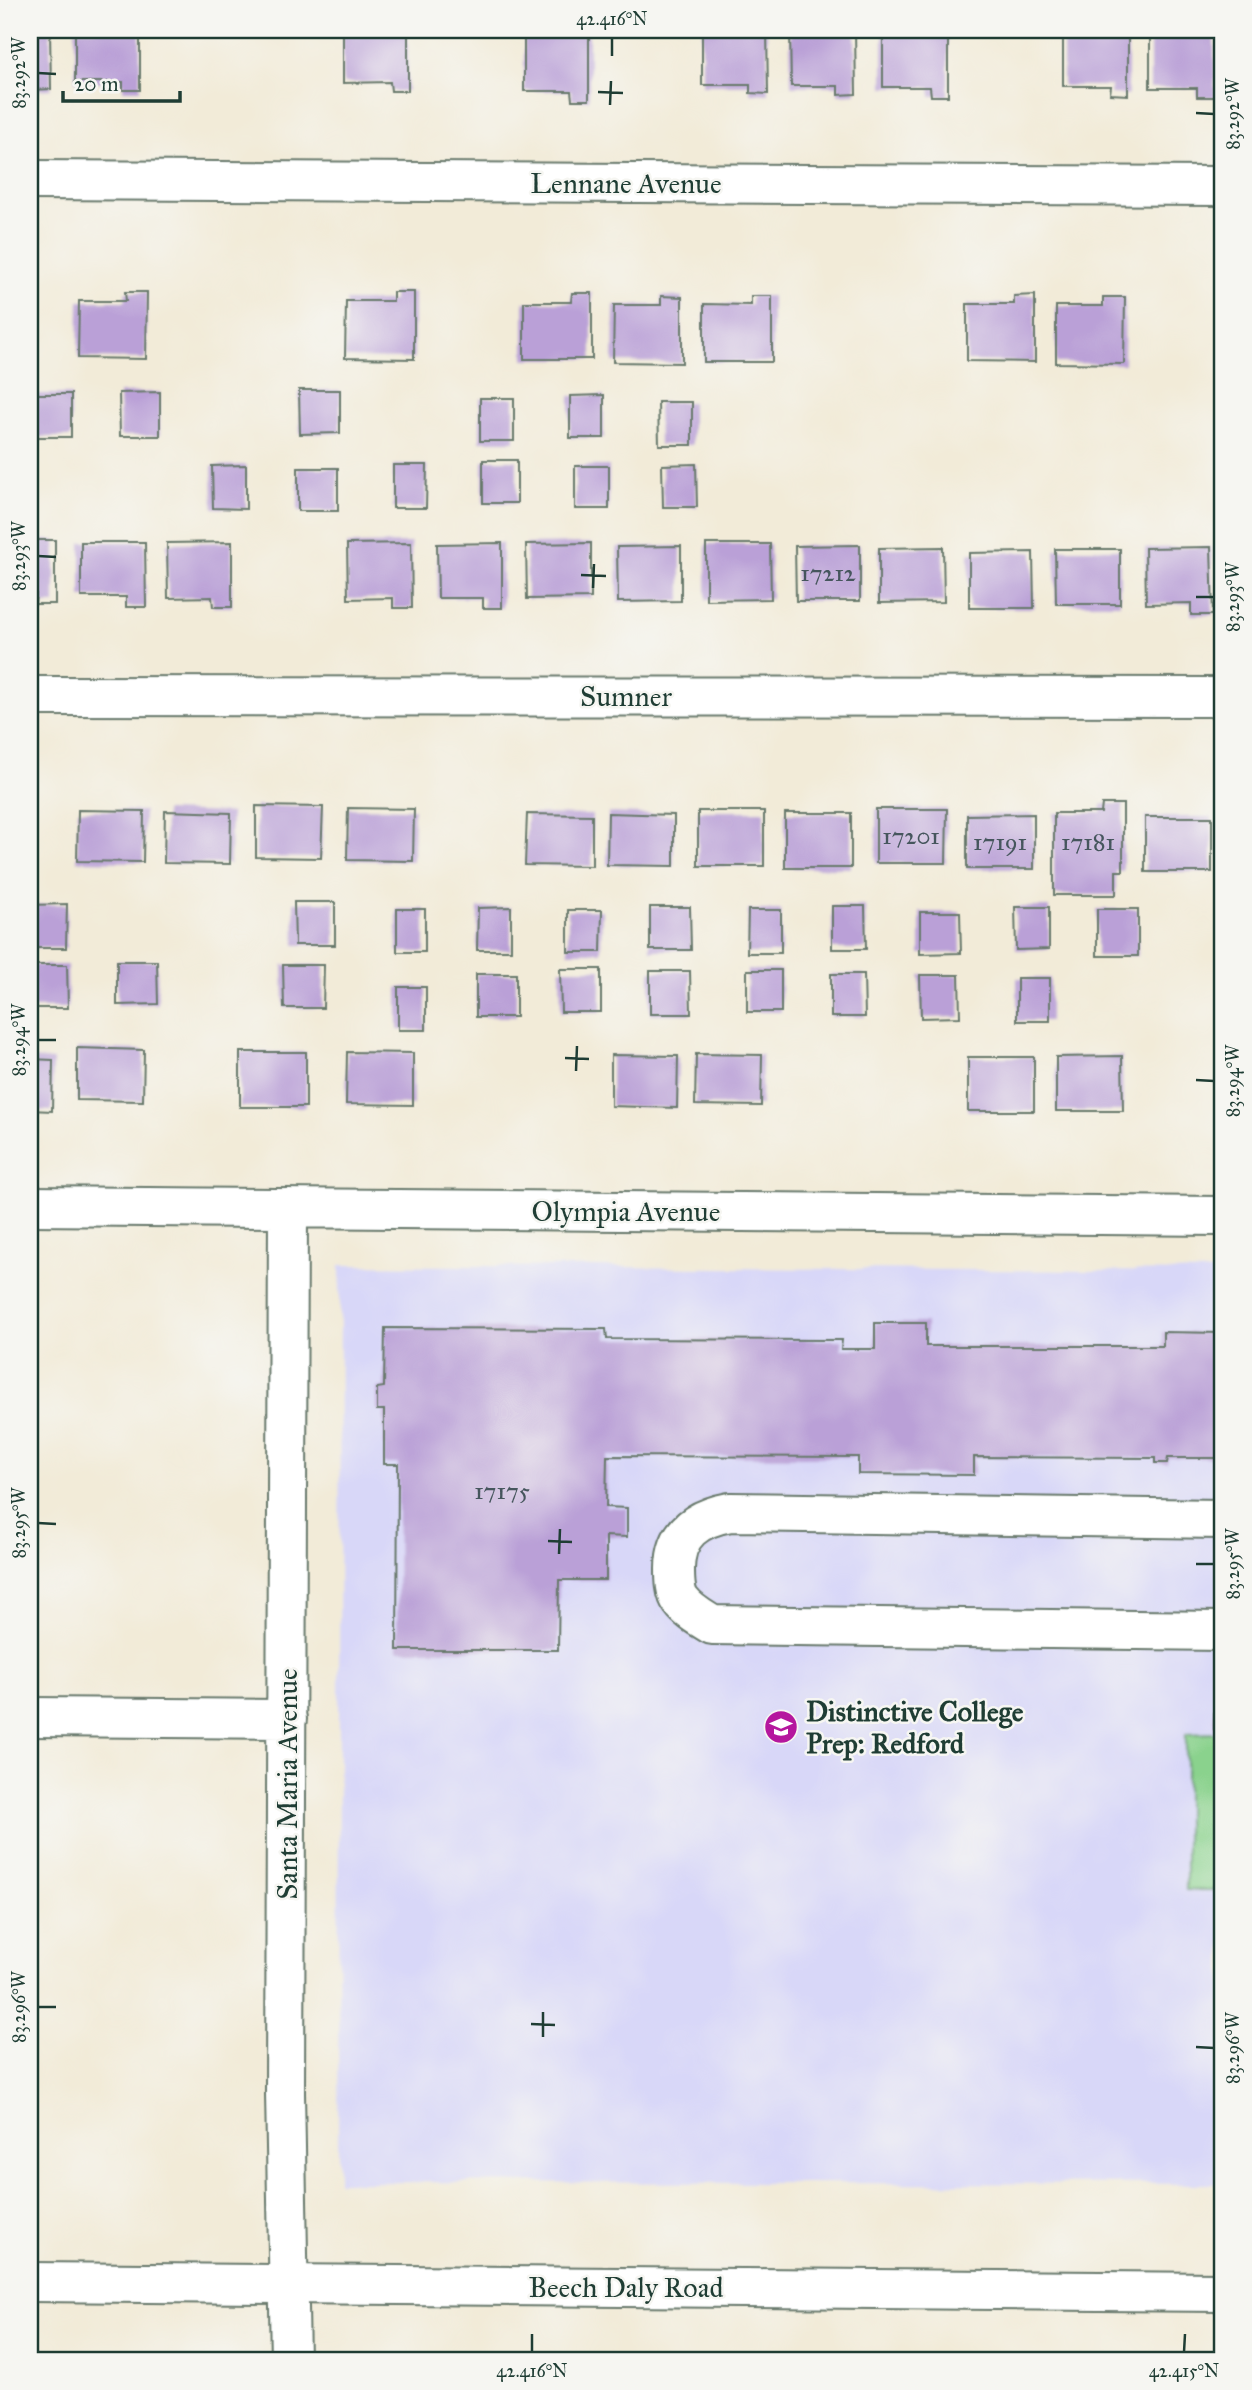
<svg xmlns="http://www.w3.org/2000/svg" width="1252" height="2390" font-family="'IM FELL Great Primer',serif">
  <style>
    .built { fill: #d8d7f8 }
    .green { fill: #8ad28d; stroke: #548860; stroke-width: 2 }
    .building { fill: #baa0d7 }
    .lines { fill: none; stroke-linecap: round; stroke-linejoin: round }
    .minor-casing { stroke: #697a6d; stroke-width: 42 }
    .major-casing { stroke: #697a6d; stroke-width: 42 }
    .minor { stroke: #fff; stroke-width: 38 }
    .major { stroke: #fff; stroke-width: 38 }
    .ticks { fill: none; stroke: #1f3d34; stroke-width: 2.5 }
    .labels { text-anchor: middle; stroke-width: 5; stroke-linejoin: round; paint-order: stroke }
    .number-label { font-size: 24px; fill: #46565d }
    .street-label { font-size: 28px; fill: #1f3d34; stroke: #f6f6f2 }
    .poi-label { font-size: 28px; font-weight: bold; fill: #1f3d34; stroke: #f6f6f2; text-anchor: start }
    .neatline { fill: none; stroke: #1f3d34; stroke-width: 2.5 }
    .ticks-label { font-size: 18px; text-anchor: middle; fill: #1f3d34 }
  </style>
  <rect width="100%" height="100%" fill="#f6f6f2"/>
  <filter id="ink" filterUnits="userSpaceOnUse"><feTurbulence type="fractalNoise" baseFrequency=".0143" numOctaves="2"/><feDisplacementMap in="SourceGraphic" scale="14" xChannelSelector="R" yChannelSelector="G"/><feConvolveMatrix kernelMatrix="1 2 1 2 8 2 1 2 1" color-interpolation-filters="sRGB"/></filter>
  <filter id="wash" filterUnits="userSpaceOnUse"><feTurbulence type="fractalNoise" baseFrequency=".00686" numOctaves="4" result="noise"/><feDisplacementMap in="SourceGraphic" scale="28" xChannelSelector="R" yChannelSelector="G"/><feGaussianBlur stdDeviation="1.57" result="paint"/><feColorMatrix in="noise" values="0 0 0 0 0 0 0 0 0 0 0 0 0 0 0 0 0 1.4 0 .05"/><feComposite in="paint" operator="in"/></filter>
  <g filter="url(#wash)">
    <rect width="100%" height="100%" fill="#f2ebd8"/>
    <path class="built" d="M 340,1265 L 1222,1272 L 1222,2184 L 338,2182 Z"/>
    <path class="green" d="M 1222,1733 L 1222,1890 L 1186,1890 L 1186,1734 Z"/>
    <g id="blocks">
      <path class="building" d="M 30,30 L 50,30 L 51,89 L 33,90 L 33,81 L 30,81 Z
        M 75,30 L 140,30 L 140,90 L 123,90 L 123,82 L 75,82 Z
        M 343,30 L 408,30 L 408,91 L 391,91 L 390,82 L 343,83 Z
        M 702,30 L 767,30 L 768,94 L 750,93 L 750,85 L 702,85 Z
        M 790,30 L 855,30 L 856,94 L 838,95 L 838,86 L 791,86 Z
        M 1063,30 L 1128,30 L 1128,95 L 1110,94 L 1111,86 L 1063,86 Z
        M 883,31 L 948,31 L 948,96 L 931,96 L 930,87 L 883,87 Z
        M 1150,32 L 1214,32 L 1215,97 L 1197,97 L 1197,88 L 1150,88 Z
        M 524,35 L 589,35 L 589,100 L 572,100 L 571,91 L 524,91 Z
        M 125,292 L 147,292 L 146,359 L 78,358 L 79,301 L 126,301 Z
        M 393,292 L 414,292 L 414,359 L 345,358 L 346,301 L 393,301 Z
        M 572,293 L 592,293 L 592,359 L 524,359 L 524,302 L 571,302 Z
        M 1035,295 L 1035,362 L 967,361 L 967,304 L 1014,304 L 1014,296 Z
        M 661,296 L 682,297 L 682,363 L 613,362 L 614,305 L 661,305 Z
        M 751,296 L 772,296 L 772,362 L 704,362 L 704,304 L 751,305 Z
        M 1103,297 L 1125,297 L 1124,364 L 1056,363 L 1056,306 L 1103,306 Z
        M 299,390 L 340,390 L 340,433 L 300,434 Z
        M 160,392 L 160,436 L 120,436 L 119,393 Z
        M 30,394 L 71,394 L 71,437 L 31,437 Z
        M 604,395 L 604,438 L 570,438 L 570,396 Z
        M 480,398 L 514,398 L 514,441 L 480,441 Z
        M 658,402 L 692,402 L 692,445 L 659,445 Z
        M 483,460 L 517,460 L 517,503 L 483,503 Z
        M 696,464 L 697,507 L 663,507 L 662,465 Z
        M 246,465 L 246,509 L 213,508 L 212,466 Z
        M 393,465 L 427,465 L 426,508 L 393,508 Z
        M 575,466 L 609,466 L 609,509 L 575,509 Z
        M 298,468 L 338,468 L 338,511 L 298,511 Z
        M 30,540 L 55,540 L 55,604 L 35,604 L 36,594 L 30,594 Z
        M 81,542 L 145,542 L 146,607 L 126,607 L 126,597 L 81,597 Z
        M 232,542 L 232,607 L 213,607 L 212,597 L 168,598 L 167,543 Z
        M 411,543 L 412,608 L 393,608 L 393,598 L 348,599 L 347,544 Z
        M 502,543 L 502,608 L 483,608 L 483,598 L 438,598 L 437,544 Z
        M 591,543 L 591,598 L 527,599 L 526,544 Z
        M 706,544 L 770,544 L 771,599 L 706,600 Z
        M 860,545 L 860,601 L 796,601 L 795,546 Z
        M 681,546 L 681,601 L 618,602 L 617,547 Z
        M 943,547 L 944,602 L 879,603 L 879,548 Z
        M 1211,547 L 1213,615 L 1191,615 L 1191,603 L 1146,604 L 1145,548 Z
        M 1055,549 L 1120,549 L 1120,604 L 1056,604 Z
        M 1033,552 L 1034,608 L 969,608 L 969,553 Z
        M 1102,804 L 1123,804 L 1123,871 L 1116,871 L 1116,895 L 1054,895 L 1054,813 L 1101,813 Z
        M 256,806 L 323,807 L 321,858 L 256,857 Z
        M 348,808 L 414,809 L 413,861 L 347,860 Z
        M 876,809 L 947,809 L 946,863 L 876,863 Z
        M 78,810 L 144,811 L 143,862 L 77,861 Z
        M 165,811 L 231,813 L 230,864 L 164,863 Z
        M 698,811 L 764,811 L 764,866 L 698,866 Z
        M 608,813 L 674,815 L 674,866 L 607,865 Z
        M 785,813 L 851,813 L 851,868 L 785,868 Z
        M 527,814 L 592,815 L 592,866 L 525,865 Z
        M 1034,814 L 1034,869 L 967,869 L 967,815 Z
        M 1145,817 L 1212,817 L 1212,872 L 1145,872 Z
        M 294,902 L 335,902 L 335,945 L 295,945 Z
        M 67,904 L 66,948 L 30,948 L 30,905 Z
        M 832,906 L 865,906 L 866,949 L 832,949 Z
        M 511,907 L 511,950 L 477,950 L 478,908 Z
        M 650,907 L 690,907 L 691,950 L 650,950 Z
        M 1015,907 L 1049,907 L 1049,949 L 1016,950 Z
        M 397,909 L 425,909 L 425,952 L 397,952 Z
        M 1097,909 L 1138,909 L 1138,956 L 1097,956 Z
        M 568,910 L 602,910 L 601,952 L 568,952 Z
        M 748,910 L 781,910 L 781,953 L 747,953 Z
        M 920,912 L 960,912 L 961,953 L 920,954 Z
        M 117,961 L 157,961 L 158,1004 L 117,1005 Z
        M 30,965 L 67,965 L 68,1008 L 30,1008 Z
        M 283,965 L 324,965 L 323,1008 L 284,1008 Z
        M 560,969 L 601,969 L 601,1012 L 561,1012 Z
        M 747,970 L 781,970 L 781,1012 L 747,1012 Z
        M 650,971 L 690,971 L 691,1014 L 650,1014 Z
        M 476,974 L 516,974 L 516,1017 L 476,1017 Z
        M 831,974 L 864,974 L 865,1017 L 831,1017 Z
        M 920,975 L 959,975 L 960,1017 L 921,1018 Z
        M 1017,978 L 1050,978 L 1050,1021 L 1017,1021 Z
        M 398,987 L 426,987 L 426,1030 L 398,1030 Z
        M 77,1048 L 144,1050 L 143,1101 L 77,1100 Z
        M 240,1052 L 306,1052 L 306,1107 L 240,1107 Z
        M 347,1052 L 413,1053 L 413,1105 L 346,1104 Z
        M 696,1054 L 762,1055 L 761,1106 L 695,1105 Z
        M 611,1055 L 678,1056 L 677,1108 L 611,1106 Z
        M 1122,1056 L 1123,1111 L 1056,1111 L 1056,1057 Z
        M 968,1057 L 1034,1057 L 1034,1111 L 968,1111 Z
        M 30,1059 L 53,1060 L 52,1111 L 30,1110 Z
        M 875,1323 L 926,1323 L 926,1346 L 1163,1346 L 1163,1332 L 1222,1333 L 1222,1458 L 1168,1458 L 1167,1463 L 1155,1463 L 1155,1458 L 974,1457 L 974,1475 L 858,1474 L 858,1457 L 607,1456 L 606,1507 L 627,1508 L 627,1537 L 606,1536 L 606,1580 L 559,1580 L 558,1650 L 397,1650 L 398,1464 L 384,1464 L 384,1410 L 377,1410 L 377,1388 L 384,1387 L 385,1328 L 606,1329 L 607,1339 L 842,1340 L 841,1349 L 875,1349 Z
        M 1215,1684 L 1222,1684 L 1222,1729 L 1214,1729 Z"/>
    </g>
  </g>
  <g filter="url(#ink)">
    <use href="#blocks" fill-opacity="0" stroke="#697a6d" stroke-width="2"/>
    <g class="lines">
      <g class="minor-casing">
        <path id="minor" d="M 30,180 L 1222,186
          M 30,696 L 1222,697
          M 30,1206 L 1222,1216
          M 288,1208 L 285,2093 L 290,2360
          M 1222,1519 L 730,1512 C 697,1518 675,1533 675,1569 C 675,1579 675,1593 681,1601 C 689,1612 701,1618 712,1625 L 1222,1631
          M 30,1717 L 287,1719"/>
      </g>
      <g class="major-casing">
        <path id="major" d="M 30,2282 L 1222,2292"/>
      </g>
      <use href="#minor" class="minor"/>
      <use href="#major" class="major"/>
    </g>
  </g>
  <path class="ticks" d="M 612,56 L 612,38M 38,73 L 56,74M 598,92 L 623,93M 610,105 L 611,81M 1196,113 L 1214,114M 38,556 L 56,557M 581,575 L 606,576M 593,588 L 594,564M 1196,597 L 1214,597M 38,1040 L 56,1040M 565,1058 L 589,1059M 576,1071 L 577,1046M 1196,1080 L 1214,1081M 38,1523 L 56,1524M 548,1541 L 572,1542M 559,1554 L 560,1529M 1196,1564 L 1214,1564M 38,2007 L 56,2007M 531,2024 L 555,2025M 543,2037 L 543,2012M 1196,2047 L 1214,2048M 532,2352 L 532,2334M 1184,2352 L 1185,2334"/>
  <defs>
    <g id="school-disc" transform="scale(1.75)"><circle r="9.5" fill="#b5179e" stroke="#f6f6f2"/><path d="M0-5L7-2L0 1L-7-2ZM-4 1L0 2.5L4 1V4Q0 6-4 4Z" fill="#fff"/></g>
  </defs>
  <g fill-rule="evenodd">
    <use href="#school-disc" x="781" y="1727"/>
  </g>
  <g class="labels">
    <g class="number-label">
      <text x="828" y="581">17212</text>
      <text x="911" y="844">17201</text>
      <text x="1000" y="850">17191</text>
      <text x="1088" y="850">17181</text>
      <text x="502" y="1499">17175</text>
    </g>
    <g class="street-label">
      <text x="626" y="193">Lennane Avenue</text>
      <text x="626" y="706">Sumner</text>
      <text x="626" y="1221">Olympia Avenue</text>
      <text transform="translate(287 1784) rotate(-90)" y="10">Santa Maria Avenue</text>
      <text x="626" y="2297">Beech Daly Road</text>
    </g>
    <g class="poi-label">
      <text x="806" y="1721">Distinctive College<tspan x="806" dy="32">Prep: Redford</tspan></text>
    </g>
  </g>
  <rect width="1252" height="2390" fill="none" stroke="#f6f6f2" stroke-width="77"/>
  <path d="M63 91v10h117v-10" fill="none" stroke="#1f3d34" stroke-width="3.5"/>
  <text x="74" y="91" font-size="21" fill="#1f3d34" stroke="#f6f6f2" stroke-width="5" paint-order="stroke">20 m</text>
  <rect x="38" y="38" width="1176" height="2314" class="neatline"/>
  <g class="ticks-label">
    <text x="612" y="25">42.416°N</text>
    <text transform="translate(19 73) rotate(-90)" y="6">83.292°W</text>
    <text transform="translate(1233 114) rotate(-90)" y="6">83.292°W</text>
    <text transform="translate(19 556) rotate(-90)" y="6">83.293°W</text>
    <text transform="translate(1233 597) rotate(-90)" y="6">83.293°W</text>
    <text transform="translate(19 1040) rotate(-90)" y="6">83.294°W</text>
    <text transform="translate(1233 1081) rotate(-90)" y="6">83.294°W</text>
    <text transform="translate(19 1523) rotate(-90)" y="6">83.295°W</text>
    <text transform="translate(1233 1564) rotate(-90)" y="6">83.295°W</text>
    <text transform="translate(19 2007) rotate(-90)" y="6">83.296°W</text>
    <text transform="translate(1233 2048) rotate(-90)" y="6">83.296°W</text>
    <text x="532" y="2377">42.416°N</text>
    <text x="1184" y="2377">42.415°N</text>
  </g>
</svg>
